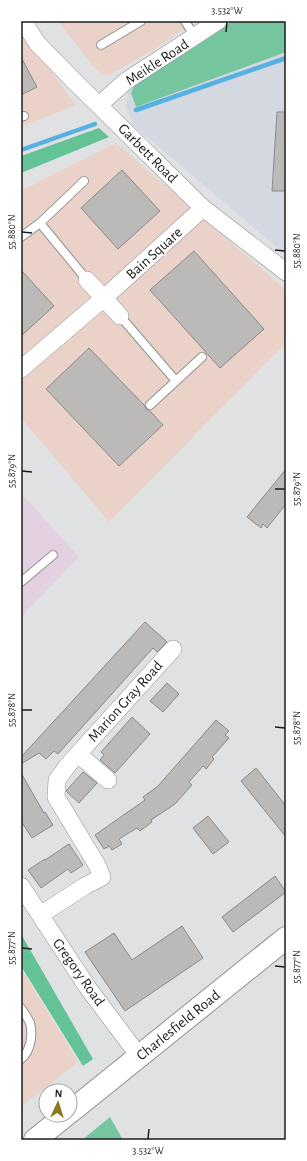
<svg xmlns="http://www.w3.org/2000/svg" width="307" height="1161" font-family="'Alegreya Sans',sans-serif">
  <style>
    .commercial { fill: #ead2c8 }
    .industrial { fill: #e3d1e2 }
    .built { fill: #d3d8e1 }
    .green { fill: #75c59e }
    .forest { fill: #63c296 }
    .lines { fill: none; stroke-linecap: round; stroke-linejoin: round }
    .stream { stroke: #56b0e2; stroke-width: 4.5 }
    .building { fill: #bbbab8; stroke: #8b8a88 }
    .lane-casing { stroke: #909193; stroke-width: 10 }
    .street-casing { stroke: #909193; stroke-width: 18 }
    .secondary-casing { stroke: #909193; stroke-width: 24 }
    .lane { stroke: #fff; stroke-width: 8 }
    .street { stroke: #fff; stroke-width: 17 }
    .secondary { stroke: #fff; stroke-width: 22 }
    .ticks { fill: none; stroke: #1c1c1d; stroke-width: 1.5 }
    .labels { text-anchor: middle; stroke-width: 3; stroke-linejoin: round; paint-order: stroke }
    .street-label { font-size: 15px; fill: #1c1c1d; stroke: #fff }
    .neatline { fill: none; stroke: #1c1c1d; stroke-width: 1.5 }
    .ticks-label { font-size: 10px; text-anchor: middle; fill: #1c1c1d }
  </style>
  <rect width="100%" height="100%" fill="#e0e1e3"/>
  <path class="commercial" d="M 58,21 L 196,21 L 155,49 L 109,75 L 101,74 L 93,66 Z
    M 21,31 L 76,105 L 21,127 Z
    M 116,143 L 286,290 L 286,343 L 109,522 L 21,418 L 21,191 Z
    M 21,968 L 78,1062 L 21,1107 Z"/>
  <path class="industrial" d="M 21,493 L 79,557 L 21,617 Z"/>
  <path class="built" d="M 227,21 L 286,21 L 286,255 L 134,126 L 126,108 L 128,87 Z"/>
  <path class="green" d="M 232,21 L 286,21 L 286,52 L 136,107 L 131,93 L 135,85 L 212,36 Z
    M 110,1117 L 123,1140 L 82,1140 Z"/>
  <path class="forest" d="M 99,128 L 109,137 L 21,173 L 21,156 Z
    M 21,934 L 93,1059 L 83,1066 L 21,966 Z"/>
  <g class="lines">
    <path class="stream" d="M 136,110 L 286,58
      M 21,150 L 95,124"/>
  </g>
  <path class="building" d="M 21,57 L 37,87 L 21,95 Z
    M 277,112 L 286,112 L 286,191 L 272,191 Z
    M 122,170 L 160,211 L 118,249 L 81,208 Z
    M 194,251 L 264,329 L 220,368 L 150,290 Z
    M 21,270 L 54,306 L 21,336 Z
    M 89,348 L 145,406 L 146,409 L 149,410 L 163,425 L 119,466 L 46,389 Z
    M 286,469 L 286,504 L 267,528 L 263,524 L 261,528 L 247,517 Z
    M 145,622 L 167,642 L 157,652 L 153,648 L 58,754 L 54,751 L 46,759 L 39,753 L 21,764 L 21,757 Z
    M 167,683 L 179,694 L 163,712 L 150,701 Z
    M 132,717 L 150,734 L 115,773 L 100,760 L 104,755 L 101,752 Z
    M 216,720 L 229,731 L 225,735 L 229,738 L 212,757 L 214,759 L 206,769 L 203,766 L 189,782 L 192,785 L 175,804 L 151,820 L 152,822 L 140,831 L 137,828 L 119,839 L 122,844 L 112,850 L 109,846 L 104,849 L 95,835 L 145,800 L 143,797 L 158,786 Z
    M 256,768 L 286,806 L 286,837 L 241,781 Z
    M 83,772 L 97,783 L 79,803 L 66,791 Z
    M 21,773 L 44,813 L 45,812 L 53,825 L 32,838 L 21,821 Z
    M 208,816 L 229,842 L 213,854 L 193,828 Z
    M 69,844 L 83,865 L 71,873 L 68,869 L 41,888 L 28,870 L 45,859 L 45,860 Z
    M 275,876 L 286,892 L 233,932 L 222,917 Z
    M 182,926 L 203,958 L 125,1011 L 85,952 L 114,933 L 132,960 Z"/>
  <g class="lines">
    <g class="lane-casing">
      <path id="lane" d="M 185,21 L 195,37
        M 101,45 L 141,21
        M 21,117 L 24,116
        M 40,223 L 87,280
        M 21,237 L 40,223 L 84,181
        M 120,316 L 176,381
        M 150,405 L 202,357
        M 21,582 L 53,555
        M 21,1008 C 24,1013 28,1018 30,1023 C 33,1034 31,1051 21,1059"/>
    </g>
    <g class="street-casing">
      <path id="street" d="M 23,21 L 37,43 L 75,82 L 203,208 L 286,272
        M 99,105 L 126,81 L 218,21
        M 87,280 L 120,316
        M 21,369 L 104,298 L 203,208
        M 78,754 L 108,780
        M 21,886 L 88,988 L 139,1056
        M 40,915 L 85,886 L 102,877 L 97,865 L 56,797 L 57,780 L 68,765 L 173,649"/>
    </g>
    <g class="secondary-casing">
      <path id="secondary" d="M 70,1112 L 286,938
        M 35,1140 L 66,1115"/>
    </g>
    <use href="#lane" class="lane"/>
    <use href="#street" class="street"/>
    <use href="#secondary" class="secondary"/>
  </g>
  <path class="ticks" d="M 226,32 L 227,22M 22,232 L 32,233M 275,250 L 285,251M 22,471 L 32,472M 275,489 L 285,489M 22,710 L 32,710M 275,727 L 285,728M 22,948 L 32,949M 275,966 L 285,967M 148,1139 L 149,1129"/>
  <g class="labels">
    <g class="street-label">
      <text transform="translate(157 62) rotate(-33)" y="5">Meikle Road</text>
      <text transform="translate(148 153) rotate(45)" y="5">Garbett Road</text>
      <text transform="translate(154 253) rotate(-42)" y="5">Bain Square</text>
      <text transform="translate(125 701) rotate(-48)" y="5">Marion Gray Road</text>
      <text transform="translate(79 972) rotate(55)" y="5">Gregory Road</text>
      <text transform="translate(178 1025) rotate(-39)" y="5">Charlesfield Road</text>
    </g>
  </g>
  <rect width="307" height="1161" fill="none" stroke="#ffffff" stroke-width="44"/>
  <g transform="translate(58 1103) rotate(4)"><circle r="19" fill="#ffffff" stroke="#a4a4a5"/>
  <path d="M0-3L7 15L0 10L-7 15Z" fill="#8a7a1f"/>
  <text y="-6" font-size="11" font-weight="bold" text-anchor="middle" fill="#1c1c1d">N</text>
  </g>
  <rect x="22" y="22" width="263" height="1117" class="neatline"/>
  <g class="ticks-label">
    <text x="227" y="14">3.532°W</text>
    <text transform="translate(11 232) rotate(-90)" y="4">55.880°N</text>
    <text transform="translate(296 251) rotate(-90)" y="4">55.880°N</text>
    <text transform="translate(11 471) rotate(-90)" y="4">55.879°N</text>
    <text transform="translate(296 489) rotate(-90)" y="4">55.879°N</text>
    <text transform="translate(11 710) rotate(-90)" y="4">55.878°N</text>
    <text transform="translate(296 728) rotate(-90)" y="4">55.878°N</text>
    <text transform="translate(11 948) rotate(-90)" y="4">55.877°N</text>
    <text transform="translate(296 967) rotate(-90)" y="4">55.877°N</text>
    <text x="148" y="1154">3.532°W</text>
  </g>
</svg>
